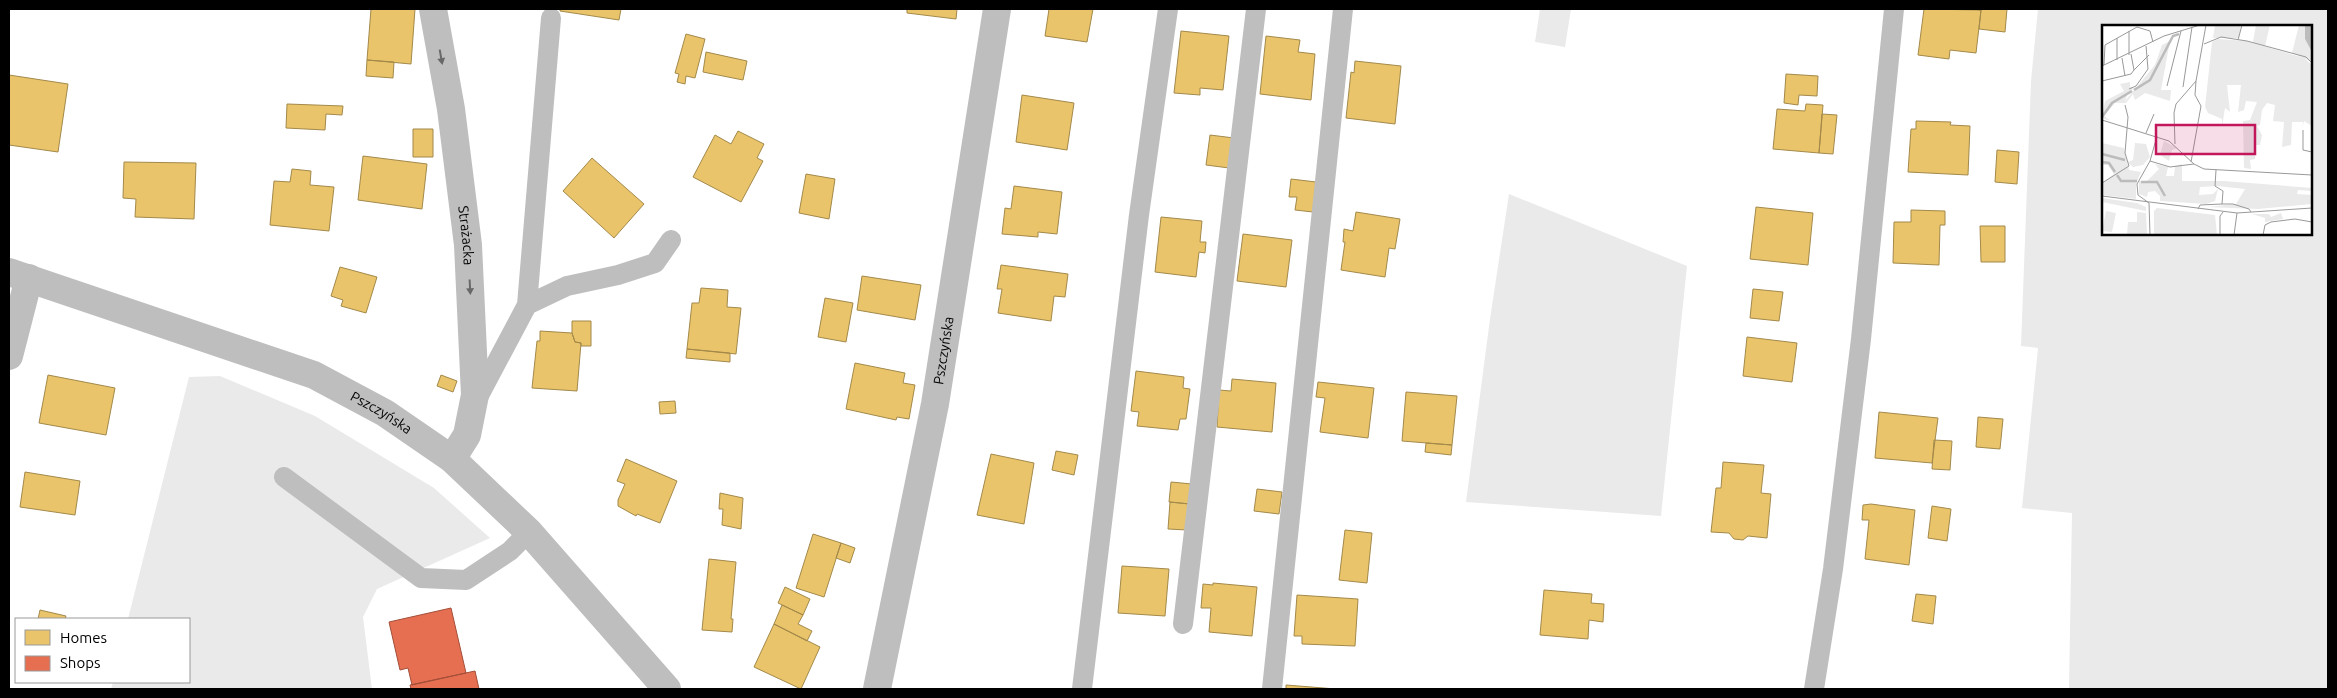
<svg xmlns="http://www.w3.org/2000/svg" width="2337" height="698" font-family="Ubuntu,sans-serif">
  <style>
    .green { fill: #eaeaea; fill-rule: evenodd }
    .homes { fill: #e9c46a; stroke: #a3894a }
    .shops { fill: #e76f51; stroke: #a24e39 }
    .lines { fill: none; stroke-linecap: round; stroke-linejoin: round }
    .service { stroke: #bebebe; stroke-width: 20 }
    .minor { stroke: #bebebe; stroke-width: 28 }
    .tertiary { stroke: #bebebe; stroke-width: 28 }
    .oneway { fill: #686868 }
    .labels { text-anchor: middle; stroke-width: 5; stroke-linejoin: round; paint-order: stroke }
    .street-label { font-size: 14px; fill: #000; stroke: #fff }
    .inset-river { fill: none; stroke: #bcbcbc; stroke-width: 2.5 }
    .inset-road { fill: none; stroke: #999; stroke-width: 1 }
    .view { fill: #c2185b; fill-opacity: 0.15; stroke: #c2185b; stroke-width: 2.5 }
    .inset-edge { fill: none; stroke: #000; stroke-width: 2.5 }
  </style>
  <rect width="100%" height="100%" fill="#fff"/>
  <path class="green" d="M 1540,9 L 1571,9 L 1565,47 L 1535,42 Z
    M 2038,9 L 2328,9 L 2328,689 L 2069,689 L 2072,513 L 2022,508 L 2038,348 L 2021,346 L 2031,81 ZM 2311,26 L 2311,234 L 2103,234 L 2103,26 Z
    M 1509,194 L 1687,266 L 1661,516 L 1466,502 L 1490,319 Z
    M 220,376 L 315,416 L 434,488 L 490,538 L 377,589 L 363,617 L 372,689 L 111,689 L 113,682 L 189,682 L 189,619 L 128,619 L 189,377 Z"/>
  <path class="homes" d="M 371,9 L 415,9 L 411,64 L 367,60 Z
    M 560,9 L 621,9 L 619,20 L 560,11 Z
    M 907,9 L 957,9 L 956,19 L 907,13 Z
    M 1049,9 L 1093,9 L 1087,42 L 1045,36 Z
    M 1924,9 L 1981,10 L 1976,53 L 1950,50 L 1949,59 L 1918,55 Z
    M 1973,9 L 2007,9 L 2005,32 L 1979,29 L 1981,10 Z
    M 1181,31 L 1229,36 L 1223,90 L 1200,88 L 1200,95 L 1174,93 Z
    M 686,34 L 705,39 L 695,78 L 686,76 L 685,84 L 677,82 L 679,74 L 675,73 Z
    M 1266,36 L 1300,40 L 1298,52 L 1315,54 L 1311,100 L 1260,94 Z
    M 706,52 L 747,61 L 743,80 L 703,72 Z
    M 367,60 L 394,62 L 393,78 L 366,76 Z
    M 1355,61 L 1401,66 L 1395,124 L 1346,118 L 1351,72 L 1354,73 Z
    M 1786,74 L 1818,76 L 1817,96 L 1799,95 L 1798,105 L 1784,103 Z
    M 9,75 L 68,84 L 58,152 L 9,145 Z
    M 1022,95 L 1074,103 L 1067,150 L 1016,142 Z
    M 287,104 L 343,106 L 342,115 L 326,114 L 325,130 L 286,128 Z
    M 1806,104 L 1823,105 L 1819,153 L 1773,149 L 1777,109 L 1805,111 Z
    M 1822,114 L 1837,115 L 1833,154 L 1819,153 Z
    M 1916,121 L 1951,122 L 1950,125 L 1970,126 L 1968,175 L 1908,172 L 1911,129 L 1916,129 Z
    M 413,129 L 433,129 L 433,157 L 413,157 Z
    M 738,131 L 764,144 L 757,158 L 763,161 L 741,202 L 693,177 L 715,135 L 731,144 Z
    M 1210,135 L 1234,138 L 1229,168 L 1206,165 Z
    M 1997,150 L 2019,152 L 2017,184 L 1995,182 Z
    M 363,156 L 427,164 L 422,209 L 358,200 Z
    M 592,158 L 644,204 L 614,238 L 563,191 Z
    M 124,162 L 196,163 L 194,219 L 135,217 L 136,199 L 123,198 Z
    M 292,169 L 311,171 L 310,185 L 334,187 L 329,231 L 270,225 L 274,181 L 290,182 Z
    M 806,174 L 835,179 L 829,219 L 799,213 Z
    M 1291,179 L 1316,182 L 1313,212 L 1295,210 L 1297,197 L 1289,197 Z
    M 1014,186 L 1062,192 L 1057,234 L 1038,232 L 1038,237 L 1002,234 L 1005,208 L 1011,209 Z
    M 1756,207 L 1813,213 L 1808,265 L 1750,259 Z
    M 1911,210 L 1945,211 L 1945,225 L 1940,225 L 1939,265 L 1893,263 L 1894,222 L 1911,222 Z
    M 1356,212 L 1400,219 L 1395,249 L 1389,248 L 1385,277 L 1341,270 L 1345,242 L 1343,242 L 1344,229 L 1353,231 Z
    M 1161,217 L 1202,221 L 1200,242 L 1206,242 L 1205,253 L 1199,252 L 1196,277 L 1155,272 Z
    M 1980,226 L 2005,226 L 2005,262 L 1981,262 Z
    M 1243,234 L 1292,240 L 1286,287 L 1237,281 Z
    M 1001,265 L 1068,274 L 1065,297 L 1054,296 L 1051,321 L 998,313 L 1002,289 L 997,289 Z
    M 340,267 L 377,277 L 366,313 L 341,306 L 343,300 L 331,296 Z
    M 862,276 L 921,285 L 915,320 L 857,310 Z
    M 701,288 L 728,290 L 727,307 L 741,308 L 736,354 L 687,349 L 692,303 L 699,303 Z
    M 1753,289 L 1783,292 L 1779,321 L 1750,318 Z
    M 825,298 L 853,303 L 846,342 L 818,337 Z
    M 572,321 L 591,321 L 591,346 L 581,346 L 581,343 L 575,342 L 572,333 Z
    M 540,331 L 572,333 L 575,342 L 581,343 L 577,391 L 532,388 L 537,341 L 540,341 Z
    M 1747,337 L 1797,343 L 1792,382 L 1743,376 Z
    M 687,349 L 730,353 L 730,362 L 686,358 Z
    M 855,363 L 905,373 L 903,383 L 915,385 L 909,419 L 897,417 L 896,420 L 846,409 Z
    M 1136,371 L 1184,377 L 1183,388 L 1190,389 L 1186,419 L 1180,419 L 1178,430 L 1137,426 L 1139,412 L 1131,411 Z
    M 48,375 L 115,388 L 106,435 L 39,423 Z
    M 441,375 L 457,381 L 453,392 L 437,386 Z
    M 1232,379 L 1276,383 L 1272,432 L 1217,427 L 1219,390 L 1231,391 Z
    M 1318,382 L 1374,388 L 1368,438 L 1320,432 L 1325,398 L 1316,397 Z
    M 1406,392 L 1457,396 L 1452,445 L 1402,441 Z
    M 675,401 L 676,413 L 660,414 L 659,402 Z
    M 1879,412 L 1938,418 L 1932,463 L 1875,458 Z
    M 1978,417 L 2003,419 L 2000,449 L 1976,447 Z
    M 1934,440 L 1952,441 L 1950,470 L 1932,469 Z
    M 1426,443 L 1452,445 L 1451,455 L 1425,452 Z
    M 1056,451 L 1078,455 L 1074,475 L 1052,470 Z
    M 991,454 L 1034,463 L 1024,524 L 977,515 Z
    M 626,459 L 677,481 L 660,523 L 637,514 L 636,516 L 618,506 L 618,500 L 625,484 L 617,481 Z
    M 1723,462 L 1764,465 L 1761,493 L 1771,494 L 1767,538 L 1748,536 L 1743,540 L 1734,539 L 1729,533 L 1711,532 L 1716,488 L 1721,488 Z
    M 25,472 L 80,481 L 75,515 L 20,507 Z
    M 1171,482 L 1192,484 L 1190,504 L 1169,502 Z
    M 1257,489 L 1282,492 L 1279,514 L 1254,511 Z
    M 720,493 L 743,498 L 741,529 L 722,525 L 723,509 L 719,509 Z
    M 1170,502 L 1190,504 L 1187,530 L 1168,529 Z
    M 1871,504 L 1915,510 L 1909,565 L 1865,559 L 1869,520 L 1862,520 L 1863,505 Z
    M 1932,506 L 1951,509 L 1947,541 L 1928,538 Z
    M 1345,530 L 1372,533 L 1367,583 L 1339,580 Z
    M 813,534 L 841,543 L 824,597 L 796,588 Z
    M 841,543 L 855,548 L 850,563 L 836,558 Z
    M 709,559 L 736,562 L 731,619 L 733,619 L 732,632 L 702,630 Z
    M 1122,566 L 1169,569 L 1165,616 L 1118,613 Z
    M 1213,583 L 1257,587 L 1252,636 L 1209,632 L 1211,608 L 1201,608 L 1203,584 L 1213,585 Z
    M 785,587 L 810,599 L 803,615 L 778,603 Z
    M 1544,590 L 1592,594 L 1591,603 L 1604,604 L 1603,622 L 1589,620 L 1588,639 L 1540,635 Z
    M 1916,594 L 1936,596 L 1933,624 L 1912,621 Z
    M 1297,595 L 1358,599 L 1355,646 L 1302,644 L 1302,636 L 1294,636 Z
    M 782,605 L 803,615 L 798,624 L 812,631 L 807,641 L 774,624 Z
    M 40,610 L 66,616 L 65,619 L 38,619 Z
    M 774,624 L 820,647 L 801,689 L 754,667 Z
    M 1286,685 L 1336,689 L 1286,689 Z"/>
  <path class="shops" d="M 451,608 L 466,673 L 412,685 L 408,668 L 400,670 L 389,622 Z
    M 475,671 L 479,689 L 411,689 L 410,685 Z"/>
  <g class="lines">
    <path class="service" d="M 551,18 L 527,305 L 567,286 L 618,275 L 655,263 L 671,240
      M 475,403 L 527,305
      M 284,477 L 421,578 L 466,580 L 510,551 L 529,532
      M 1183,624 L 1256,9
      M 1082,689 L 1139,215 L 1168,9
      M 1272,689 L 1343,9
      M 1814,689 L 1833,569 L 1861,339 L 1894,9"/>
    <g class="minor">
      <path id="s1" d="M 433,9 L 451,109 L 468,245 L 475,395 L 467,435 L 452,459"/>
      <path d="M 9,356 L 29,278"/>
      <path id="s2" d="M 877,689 L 935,404 L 997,9"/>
    </g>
    <path class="tertiary" id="s3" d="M 9,272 L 314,375 L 385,413 L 452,459 L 529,532 L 667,689"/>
  </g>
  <defs><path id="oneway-solid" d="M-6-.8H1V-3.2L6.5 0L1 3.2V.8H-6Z" transform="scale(1.25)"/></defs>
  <g class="oneway">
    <use href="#oneway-solid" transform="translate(441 57) rotate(80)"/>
    <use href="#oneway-solid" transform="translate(470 287) rotate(87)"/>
  </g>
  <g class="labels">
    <g class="street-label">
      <text dy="5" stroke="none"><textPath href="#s1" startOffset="229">Strażacka</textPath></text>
      <text dy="5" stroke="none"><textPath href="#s2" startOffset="345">Pszczyńska</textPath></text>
      <text dy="5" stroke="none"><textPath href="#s3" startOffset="399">Pszczyńska</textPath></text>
    </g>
  </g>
  <g transform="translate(2102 25)">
    <rect width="210" height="210" fill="#fff"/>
    <path d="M 113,0 L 139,0 L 137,13 L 111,13 ZM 154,0 L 168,0 L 163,21 L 151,17 ZM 197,0 L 203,0 L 203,14 L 210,25 L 210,37 L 190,28 ZM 116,14 L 145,16 L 202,33 L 210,40 L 210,101 L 202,96 L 200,104 L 201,97 L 190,97 L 189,120 L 180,122 L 182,97 L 171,96 L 173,80 L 165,78 L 160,85 L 158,100 L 155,101 L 160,110 L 158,120 L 153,120 L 153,134 L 148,135 L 149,144 L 142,143 L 141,96 L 148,95 L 155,77 L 144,76 L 142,85 L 136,87 L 139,60 L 125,60 L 128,87 L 123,83 L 120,102 L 120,94 L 106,88 L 103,82 L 110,17 ZM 68,16 L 59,65 L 69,65 L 68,76 L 43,68 L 33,75 L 31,69 L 24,78 L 13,78 L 2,91 L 9,96 L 0,93 L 3,76 L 22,66 L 18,59 L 28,57 L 28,62 L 32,63 L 26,68 L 23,76 L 53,40 L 60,20 ZM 62,116 L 75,123 L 70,125 L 67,136 L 58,130 ZM 0,118 L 22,123 L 27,145 L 39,147 L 34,159 L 34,174 L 0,170 L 0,158 L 12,149 L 6,140 L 0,140 ZM 33,118 L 44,119 L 48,132 L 41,140 L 31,142 L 26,137 L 31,135 ZM 53,139 L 66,142 L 64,151 L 72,151 L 73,141 L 80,139 L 80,156 L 122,156 L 210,163 L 210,166 L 196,165 L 195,169 L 210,170 L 210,179 L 156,184 L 105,182 L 134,179 L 143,164 L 115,161 L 98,162 L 97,170 L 111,169 L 116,164 L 113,176 L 104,179 L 58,176 L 58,171 L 53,166 L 46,167 L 45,172 L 37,169 L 37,156 L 45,156 L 57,144 ZM 0,173 L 35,178 L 44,182 L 44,186 L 0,177 ZM 55,183 L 113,190 L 115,210 L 52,210 L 52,186 ZM 4,186 L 14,188 L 10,207 L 0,206 ZM 35,187 L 44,188 L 45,210 L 25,210 L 26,197 L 35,197 ZM 179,188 L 181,194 L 163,197 L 163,193 L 150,189 L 167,189 L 169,192 Z" fill="#eaeaea"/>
    <path d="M 203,0 L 210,0 L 209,25 L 203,14 Z" fill="#bcbcbc"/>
    <path class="inset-river" d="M 32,65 L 48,55 L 71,11 L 77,9M 0,92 L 10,78 L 30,66M 0,129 L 23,135M 0,137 L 7,138 L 13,147M 15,150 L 19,156 L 35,156M 39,157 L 55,157 L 63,171"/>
    <path class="inset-road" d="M 27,6 L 27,30M 136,15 L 140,0M 102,19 L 119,12 L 145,16 L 204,32 L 210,38M 20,33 L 23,51M 15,35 L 15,13M 2,40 L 3,20 L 35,2 L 48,6 L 51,17M 0,41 L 62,11 L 98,0M 32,45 L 47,30M 0,56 L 29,49 L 32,45 L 29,29M 65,61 L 79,6M 81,62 L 90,2M 27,64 L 34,61 L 46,44 L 44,21M 0,95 L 67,116 L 92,139 L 102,144 L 210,150M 201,105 L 201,125 L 210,127M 44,108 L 52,89M 73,119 L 72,88 L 74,79 L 94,56 L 104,0M 48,136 L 68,142 L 92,139M 89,137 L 99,81 L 93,70 L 94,56M 0,158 L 27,141 L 23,128 L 26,92 L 23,80M 0,171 L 135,188 L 210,183M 47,178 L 36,170 L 35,159 L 48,136 L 55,111M 47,178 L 48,210M 120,179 L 131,179 L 147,184 L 149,187M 96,184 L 98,180 L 120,179 L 121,166 L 113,161 L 114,145M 118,210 L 118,191 L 121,187M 132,210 L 135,188M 161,210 L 163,200 L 169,197 L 193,194 L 210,197"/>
    <path class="view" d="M 54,100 L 153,100 L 153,129 L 54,129 Z"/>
    <rect width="210" height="210" class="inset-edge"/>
  </g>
  <rect width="2337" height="698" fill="none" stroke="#000000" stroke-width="20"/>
  <rect x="15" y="618" width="175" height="65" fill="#ffffff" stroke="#999999"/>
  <rect x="25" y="630" width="25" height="15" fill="#e9c46a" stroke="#999999"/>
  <text x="60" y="643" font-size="15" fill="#000000">Homes</text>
  <rect x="25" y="656" width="25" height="15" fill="#e76f51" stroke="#999999"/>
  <text x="60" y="668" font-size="15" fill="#000000">Shops</text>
</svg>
